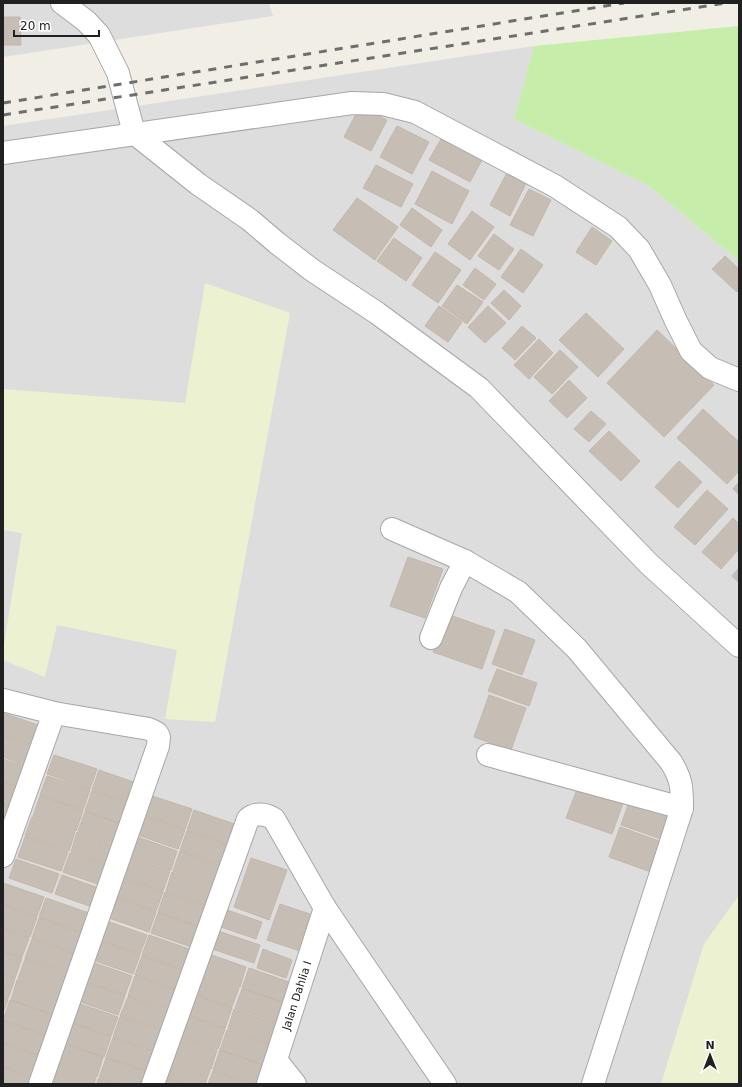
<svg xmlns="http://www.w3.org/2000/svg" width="742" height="1087" font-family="'DejaVu Sans',sans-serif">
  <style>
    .residential { fill: #dedddd }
    .farmland { fill: #ecf1d1 }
    .grass { fill: #c6eeaa }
    .building { fill: #c6beb5; stroke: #c4b6a8 }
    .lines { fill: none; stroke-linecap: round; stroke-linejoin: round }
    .minor-casing { stroke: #a7a7a7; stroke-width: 24 }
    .minor { stroke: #fff; stroke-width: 22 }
    .rail { stroke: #6e6e6e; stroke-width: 3; stroke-dasharray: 8 8; stroke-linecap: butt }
    .labels { text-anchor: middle; stroke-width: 3; stroke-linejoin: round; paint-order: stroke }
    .street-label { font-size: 11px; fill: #202020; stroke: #fff }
  </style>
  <rect width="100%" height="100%" fill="#f1eee6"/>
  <path class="residential" d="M 3,3 L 269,3 L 273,16 L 3,57 Z
    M 534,46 L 514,119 L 649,186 L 739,261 L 739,1084 L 3,1084 L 3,126 Z"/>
  <path class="farmland" d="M 205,283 L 290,313 L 215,722 L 165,719 L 177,650 L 57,625 L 45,677 L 3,660 L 3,651 L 22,533 L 3,530 L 3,389 L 185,403 Z
    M 739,895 L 739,1084 L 661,1084 L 704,944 Z"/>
  <path class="grass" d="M 739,26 L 739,261 L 649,186 L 514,119 L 534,46 Z"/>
  <path class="building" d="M 3,17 L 20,17 L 21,45 L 3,45 Z
    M 360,106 L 387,120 L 371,151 L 344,137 Z
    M 397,126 L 429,142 L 412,174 L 380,157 Z
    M 441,139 L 482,160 L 470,182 L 429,160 Z
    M 376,165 L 413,184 L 401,207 L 363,188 Z
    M 510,167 L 529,177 L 510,216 L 490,205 Z
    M 432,171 L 469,191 L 452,224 L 415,204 Z
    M 529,189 L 551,200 L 533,236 L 510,225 Z
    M 357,198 L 398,227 L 375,260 L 333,230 Z
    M 412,208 L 442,230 L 431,247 L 400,225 Z
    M 472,211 L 494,227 L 470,260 L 448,244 Z
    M 592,227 L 612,241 L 596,265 L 576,252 Z
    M 494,234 L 514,249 L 499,270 L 478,256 Z
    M 394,238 L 422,258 L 406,281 L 377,261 Z
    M 521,249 L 543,265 L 523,293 L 501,277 Z
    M 435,252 L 461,270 L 438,303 L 412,285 Z
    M 725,256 L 739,269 L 739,289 L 737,292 L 712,269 Z
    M 475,268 L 496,284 L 484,300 L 463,285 Z
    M 457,285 L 483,302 L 467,324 L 442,306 Z
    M 504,290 L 521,306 L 509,320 L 491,303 Z
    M 439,306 L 462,322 L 448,342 L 425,326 Z
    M 488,306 L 506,323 L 485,343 L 468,327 Z
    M 586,313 L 624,349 L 598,377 L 559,340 Z
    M 522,326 L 536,338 L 515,360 L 502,348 Z
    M 657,330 L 714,385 L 664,437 L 607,383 Z
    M 539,339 L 553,353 L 529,379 L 514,365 Z
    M 560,350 L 578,367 L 552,394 L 534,377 Z
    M 569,380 L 587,398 L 567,418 L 549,401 Z
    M 703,409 L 739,442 L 739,471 L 727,484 L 677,438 Z
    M 591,411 L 606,424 L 589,442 L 574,429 Z
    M 609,431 L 640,461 L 621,481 L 589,451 Z
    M 679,461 L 702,482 L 678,508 L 655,487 Z
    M 739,482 L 739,495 L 733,489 Z
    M 707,490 L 728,509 L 695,545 L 674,527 Z
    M 733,518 L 739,524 L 739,549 L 721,569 L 702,552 Z
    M 408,557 L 443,569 L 425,618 L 390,606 Z
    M 739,568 L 739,583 L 732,576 Z
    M 447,614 L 495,631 L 482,669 L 433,652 Z
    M 505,629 L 535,640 L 522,675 L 492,664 Z
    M 497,669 L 537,683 L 529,706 L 488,691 Z
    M 489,695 L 526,708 L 511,750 L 474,737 Z
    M 3,713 L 41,726 L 35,746 L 3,735 Z
    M 3,736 L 34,747 L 27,766 L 3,757 Z
    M 54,755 L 97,769 L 90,789 L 47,774 Z
    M 3,759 L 27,767 L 20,787 L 3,781 Z
    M 99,770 L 142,785 L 135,805 L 92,790 Z
    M 47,776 L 90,790 L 83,810 L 40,795 Z
    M 3,782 L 20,788 L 13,807 L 3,804 Z
    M 578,787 L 623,803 L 612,834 L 566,818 Z
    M 92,791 L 135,806 L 128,826 L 85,811 Z
    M 149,795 L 192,809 L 185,829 L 142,814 Z
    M 40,796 L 83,811 L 76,831 L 33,816 Z
    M 630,799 L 670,814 L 661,839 L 621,825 Z
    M 3,805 L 12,808 L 3,827 Z
    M 194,810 L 237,825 L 230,845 L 187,830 Z
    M 85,812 L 128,826 L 121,846 L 78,831 Z
    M 142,815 L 185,830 L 178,849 L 135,834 Z
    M 32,817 L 75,832 L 69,851 L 25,836 Z
    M 620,827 L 662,842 L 651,872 L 609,857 Z
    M 187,831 L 230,846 L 223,865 L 180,850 Z
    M 77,832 L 120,847 L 113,867 L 71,852 Z
    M 135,836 L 177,851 L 171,870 L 128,855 Z
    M 25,837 L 68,852 L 61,871 L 18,857 Z
    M 180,851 L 222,866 L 216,886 L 173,871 Z
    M 70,853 L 113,868 L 106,887 L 63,872 Z
    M 127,856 L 170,871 L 163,891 L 120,876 Z
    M 251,858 L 287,870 L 269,920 L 234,907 Z
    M 16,859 L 59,874 L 52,893 L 9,878 Z
    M 172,872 L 215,887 L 208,906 L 166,891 Z
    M 62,875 L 104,890 L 98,909 L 55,894 Z
    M 120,877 L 163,892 L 156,911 L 113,896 Z
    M 3,883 L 44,897 L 37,916 L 3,904 Z
    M 165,892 L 208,907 L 201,927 L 158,912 Z
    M 113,897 L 156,912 L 149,932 L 106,917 Z
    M 46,898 L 89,913 L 82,932 L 39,917 Z
    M 280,904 L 313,915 L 300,951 L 267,940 Z
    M 3,905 L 37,917 L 30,937 L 3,928 Z
    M 227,910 L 262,922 L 256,939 L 221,927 Z
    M 158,913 L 201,928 L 194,948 L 151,933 Z
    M 39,918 L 82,933 L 75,953 L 32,938 Z
    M 104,920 L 147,935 L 140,954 L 97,939 Z
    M 3,929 L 29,938 L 22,957 L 3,951 Z
    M 218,931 L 260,945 L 254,963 L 212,949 Z
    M 149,935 L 192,950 L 185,970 L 142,955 Z
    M 32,939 L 75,954 L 68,973 L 25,958 Z
    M 97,940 L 140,955 L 133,974 L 90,959 Z
    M 263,949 L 292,960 L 286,978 L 257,968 Z
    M 3,952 L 22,958 L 15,978 L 3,974 Z
    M 203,952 L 246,967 L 240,987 L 197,972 Z
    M 142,956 L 185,971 L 178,990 L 135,975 Z
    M 25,959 L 67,974 L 61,994 L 18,979 Z
    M 89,961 L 132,976 L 125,995 L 82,980 Z
    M 249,968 L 292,983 L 285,1003 L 242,988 Z
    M 196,973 L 239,988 L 232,1007 L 189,992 Z
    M 3,975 L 15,979 L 8,999 L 3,997 Z
    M 135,976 L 178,991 L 171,1011 L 128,996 Z
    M 17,980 L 60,995 L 53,1014 L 11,1000 Z
    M 82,981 L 125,996 L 118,1015 L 75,1000 Z
    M 242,989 L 285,1003 L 278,1023 L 235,1008 Z
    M 189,993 L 232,1008 L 225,1028 L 182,1013 Z
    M 128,997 L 170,1012 L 164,1031 L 120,1016 Z
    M 3,998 L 8,1000 L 3,1013 Z
    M 10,1000 L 53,1015 L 46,1035 L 3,1020 Z
    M 75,1002 L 118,1017 L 111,1036 L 68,1021 Z
    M 234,1009 L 277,1024 L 270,1044 L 228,1029 Z
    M 182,1014 L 225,1029 L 218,1049 L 175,1034 Z
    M 120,1017 L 163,1032 L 156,1052 L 113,1037 Z
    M 3,1021 L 46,1036 L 39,1055 L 3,1043 Z
    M 68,1022 L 111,1037 L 104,1057 L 61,1042 Z
    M 227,1030 L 270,1045 L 263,1064 L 220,1050 Z
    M 175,1035 L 217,1050 L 211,1069 L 168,1054 Z
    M 113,1038 L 156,1053 L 149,1072 L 106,1057 Z
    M 61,1043 L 103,1057 L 97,1077 L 54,1062 Z
    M 3,1044 L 39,1056 L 32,1076 L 3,1066 Z
    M 220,1050 L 263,1065 L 257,1084 L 253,1084 L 213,1070 Z
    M 167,1055 L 210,1070 L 205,1084 L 187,1084 L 160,1075 Z
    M 106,1058 L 149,1073 L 145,1084 L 117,1084 L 99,1078 Z
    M 53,1063 L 96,1078 L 94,1084 L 51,1084 Z
    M 3,1067 L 31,1077 L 29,1084 L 3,1084 Z
    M 213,1071 L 250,1084 L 208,1084 Z
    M 160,1076 L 184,1084 L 157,1084 Z
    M 98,1079 L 114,1084 L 97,1084 Z"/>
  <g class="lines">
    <g class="minor-casing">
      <g id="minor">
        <path d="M 62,3 L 86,21 L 99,35 L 118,73 L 134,133 L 198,184 L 250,220 L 277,243 L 312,270 L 377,313 L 479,388 L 649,564 L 739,646"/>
        <path d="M 3,153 L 352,103 L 383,104 L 415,112 L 555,186 L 618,227 L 639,249 L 660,285 L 675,319 L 691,351 L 710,368 L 739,380"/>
        <path d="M 392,529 L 465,561 L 518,592 L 577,649 L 671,762 C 682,780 682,788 682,808 L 593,1084"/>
        <path d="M 431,638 L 451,588 L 465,561"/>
        <path d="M 3,700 L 54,713 L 149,729 L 157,733 L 159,737 L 158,746 L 40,1084"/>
        <path d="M 488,755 L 682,808"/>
        <path d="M 3,856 L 54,713"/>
        <path d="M 276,1060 L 295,1084"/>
        <path d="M 153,1084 L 248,819 C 255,812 267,814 274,819 L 325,908 L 445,1084"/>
        <path id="s1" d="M 268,1084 L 325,908"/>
      </g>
    </g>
    <use href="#minor" class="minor"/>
    <path class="rail" d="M 3,103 L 624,3
      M 3,115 L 726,3"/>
  </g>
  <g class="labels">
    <g class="street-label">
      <text dy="4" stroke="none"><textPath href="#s1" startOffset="93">Jalan Dahlia I</textPath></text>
    </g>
  </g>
  <rect width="742" height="1087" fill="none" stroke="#202020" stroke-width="8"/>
  <g transform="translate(710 1055)" stroke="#ffffff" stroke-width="3" paint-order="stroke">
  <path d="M0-3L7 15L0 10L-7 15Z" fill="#202020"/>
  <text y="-6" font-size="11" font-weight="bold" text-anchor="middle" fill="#202020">N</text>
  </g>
  <path d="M14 30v6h85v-6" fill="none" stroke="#202020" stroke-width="2"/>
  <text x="20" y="30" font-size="12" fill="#202020" stroke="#ffffff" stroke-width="3" paint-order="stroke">20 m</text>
</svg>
